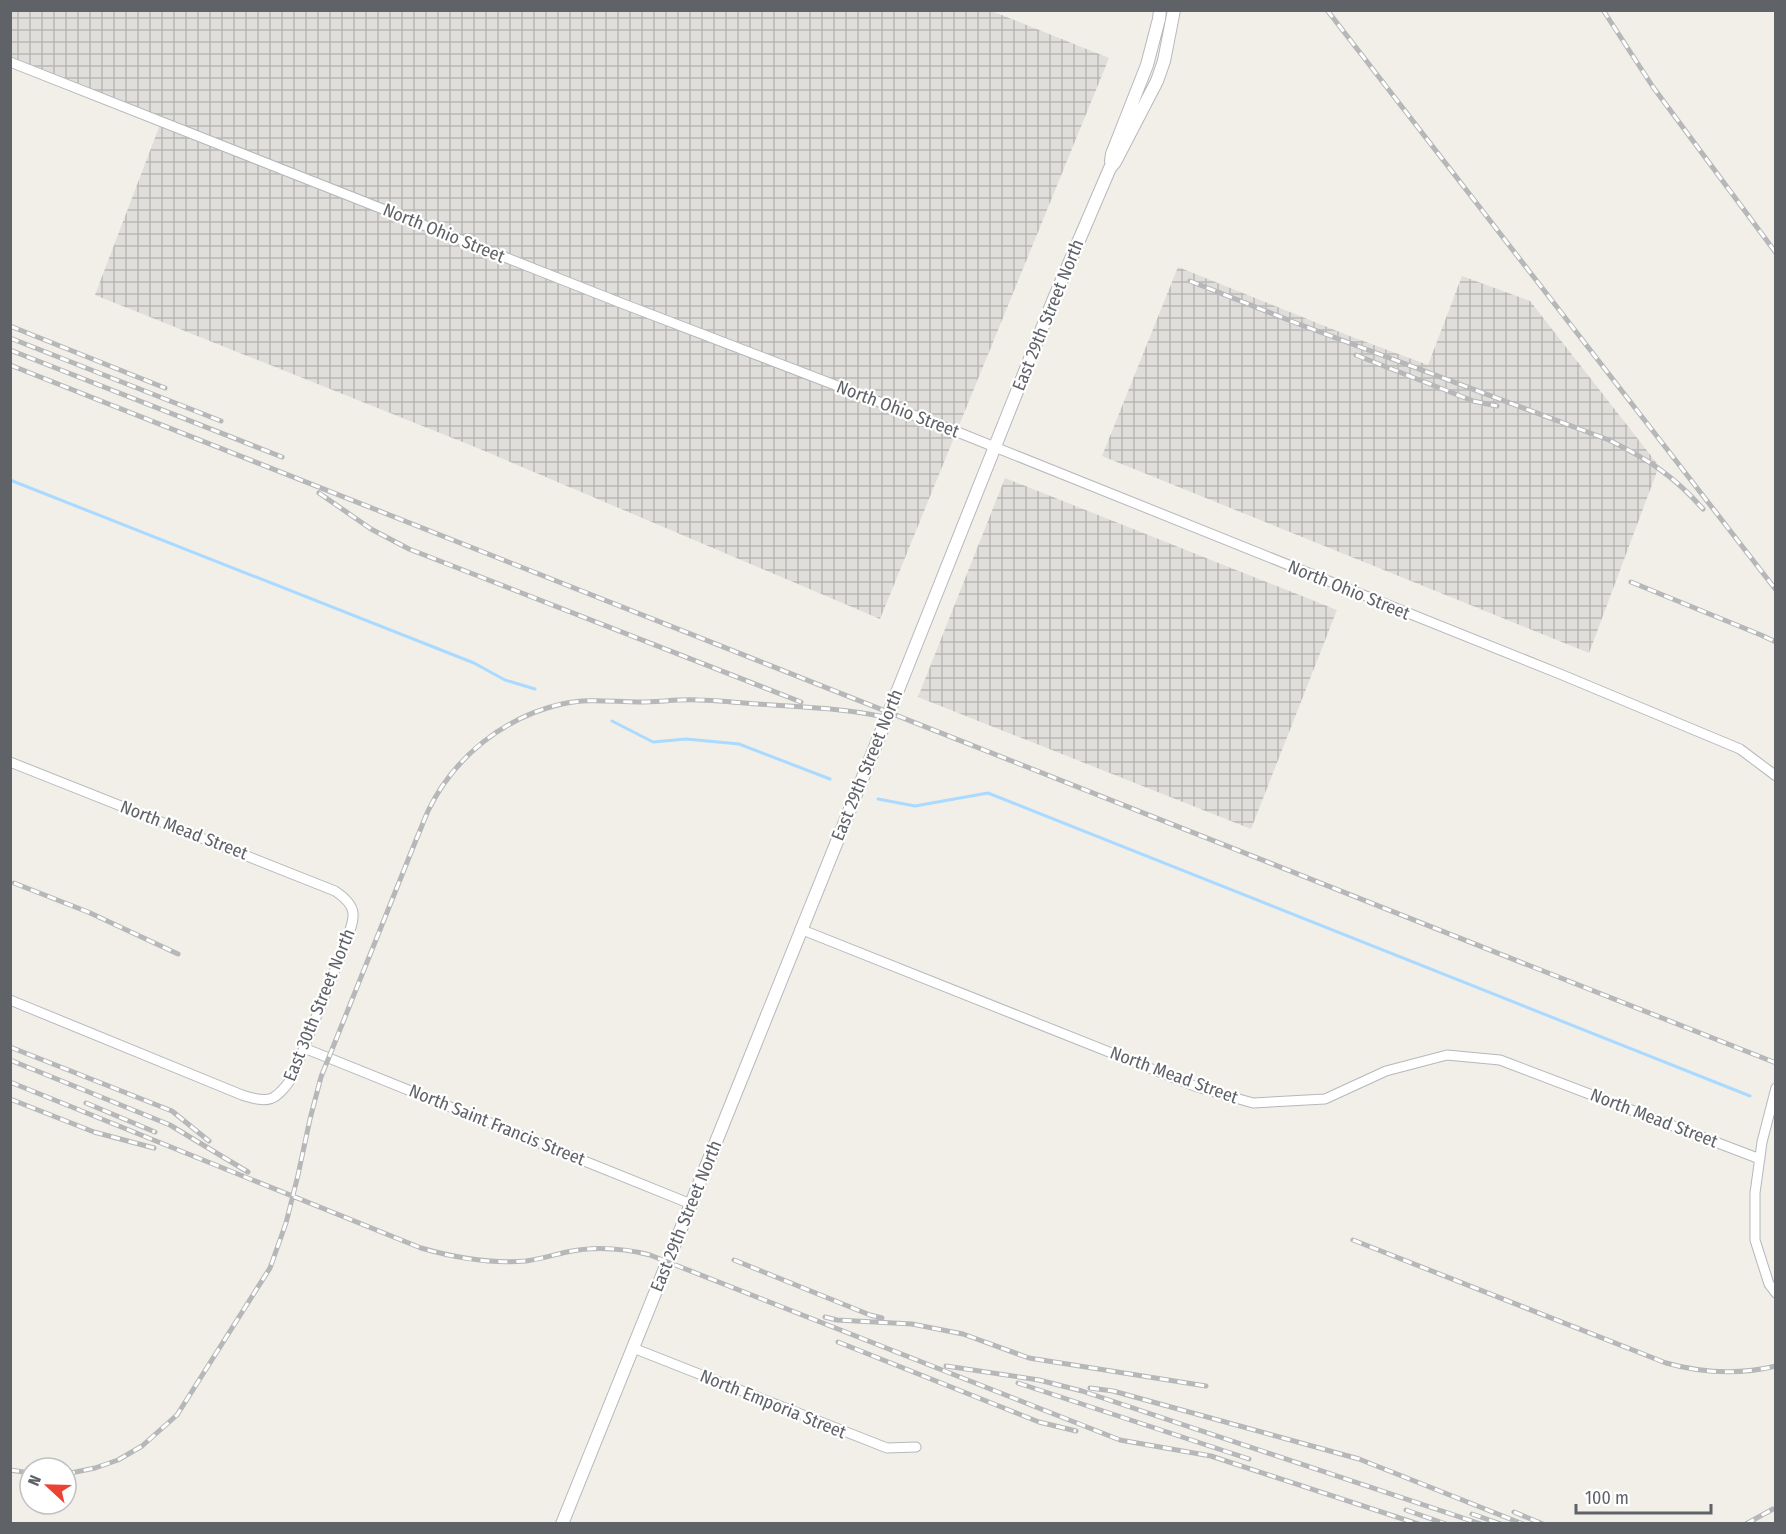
<svg xmlns="http://www.w3.org/2000/svg" width="1786" height="1534" font-family="'Fira Sans Condensed',sans-serif">
  <style>
    .industrial { fill: url(#industrial-grid) }
    .lines { fill: none; stroke-linecap: round; stroke-linejoin: round }
    .stream { stroke: #aadaff; stroke-width: 3 }
    .minor-casing { stroke: #b5b8bc; stroke-width: 11 }
    .tertiary-casing { stroke: #b5b8bc; stroke-width: 14 }
    .minor { stroke: #fff; stroke-width: 9 }
    .tertiary { stroke: #fff; stroke-width: 12 }
    .rail-casing { stroke: #b6b7b8; stroke-width: 5 }
    .rail { stroke: #fff; stroke-width: 3; stroke-dasharray: 9; stroke-linecap: butt }
    .labels { text-anchor: middle; stroke-width: 4.5; stroke-linejoin: round; paint-order: stroke }
    .street-label { font-size: 18px; fill: #5f6368; stroke: #fff }
  </style>
  <defs>
    <pattern id="industrial-grid" width="8" height="8" patternUnits="userSpaceOnUse" patternTransform="scale(1.5)"><rect width="8" height="8" fill="#e0deda"/><path d="M0 4h8M4 0v8" fill="none" stroke="#b9b8b5"/></pattern>
  </defs>
  <rect width="100%" height="100%" fill="#f1efe8"/>
  <path class="industrial" d="M 989,10 L 1109,58 L 880,619 L 480,449 L 95,295 L 161,122 L 11,62 L 10,11 Z
    M 1178,267 L 1347,335 L 1428,365 L 1462,276 L 1530,301 L 1659,466 L 1589,653 L 1102,456 Z
    M 1005,478 L 1337,610 L 1251,829 L 918,697 Z"/>
  <g class="lines">
    <path class="stream" d="M 10,480 L 474,663 L 505,680 L 535,689
      M 612,721 L 653,742 L 686,739 L 739,744 L 830,779
      M 878,799 L 915,806 L 988,793 L 1750,1096"/>
    <g class="minor-casing">
      <path id="minor" d="M 10,62 L 621,303 L 955,431 L 1560,674 L 1740,749 L 1776,776
        M 10,762 L 335,891 C 361,908 354,919 345,944 L 292,1078 C 275,1101 270,1104 242,1095 L 10,1000
        M 800,929 L 1197,1087 L 1253,1103 L 1325,1099 L 1386,1071 L 1447,1055 L 1500,1060 L 1760,1159
        M 304,1048 L 691,1204
        M 1776,1088 L 1762,1142 L 1755,1193 L 1755,1240 L 1769,1284 L 1776,1293
        M 633,1348 L 887,1448 L 916,1447"/>
    </g>
    <g class="tertiary-casing">
      <path id="tertiary" d="M 1111,161 L 1112,154 L 1147,65 L 1159,19 L 1160,10
        M 562,1524 L 892,705 L 1053,301 L 1110,168 L 1115,162 L 1157,81 L 1164,61 L 1174,10"/>
    </g>
    <use href="#minor" class="minor"/>
    <use href="#tertiary" class="tertiary"/>
    <g class="rail-casing">
      <path id="rail" d="M 1327,10 L 1776,590
        M 1603,10 L 1653,87 L 1776,253
        M 1190,281 L 1296,323 L 1609,440 C 1649,460 1674,476 1703,509
        M 10,326 L 165,388
        M 10,338 L 221,421
        M 10,350 L 282,457
        M 1356,355 L 1473,401 L 1497,406
        M 10,365 L 1776,1063
        M 319,493 L 371,529 L 409,549 L 801,702
        M 1631,582 L 1761,635 L 1776,642
        M 14,883 L 88,912 L 178,954
        M 10,1047 L 172,1111 L 209,1141
        M 10,1060 L 170,1125 L 248,1172
        M 10,1082 L 421,1248 C 456,1258 490,1264 526,1261 C 541,1259 553,1255 567,1252 C 595,1246 622,1248 650,1255 L 1120,1440 L 1211,1456 L 1418,1524
        M 10,1099 L 94,1132 L 154,1148
        M 86,1103 L 155,1132
        M 1353,1240 L 1666,1363 C 1702,1373 1739,1375 1776,1366
        M 734,1260 L 870,1315 L 882,1318
        M 825,1317 L 837,1320 L 912,1324 L 963,1334 L 1029,1358 L 1206,1386
        M 838,1342 L 1039,1422 L 1076,1431
        M 946,1366 L 1039,1380 L 1082,1391 L 1481,1524
        M 1018,1383 L 1249,1459
        M 1090,1388 L 1113,1391 L 1359,1459 L 1523,1524
        M 10,1470 L 30,1473
        M 66,1474 L 95,1468 L 118,1460 L 142,1446 L 177,1415 L 270,1268 L 286,1223 L 298,1175 L 310,1119 L 321,1077 L 416,840 C 420,831 424,820 428,811 C 454,757 504,717 562,704 C 588,698 613,702 639,702 C 659,702 679,699 698,700 C 714,700 729,702 744,703 C 790,707 839,707 884,717
        M 1406,1510 L 1446,1524
        M 1514,1512 L 1543,1524
        M 1472,1514 L 1501,1524
        M 1746,1524 L 1773,1509"/>
    </g>
    <use href="#rail" class="rail"/>
  </g>
  <g class="labels">
    <g class="street-label">
      <text transform="translate(444 233) rotate(22)" y="6">North Ohio Street</text>
      <text transform="translate(1048 315) rotate(-68)" y="6">East 29th Street North</text>
      <text transform="translate(898 409) rotate(21)" y="6">North Ohio Street</text>
      <text transform="translate(1349 590) rotate(22)" y="6">North Ohio Street</text>
      <text transform="translate(867 765) rotate(-68)" y="6">East 29th Street North</text>
      <text transform="translate(184 830) rotate(21)" y="6">North Mead Street</text>
      <text transform="translate(319 1005) rotate(-68)" y="6">East 30th Street North</text>
      <text transform="translate(1174 1075) rotate(20)" y="6">North Mead Street</text>
      <text transform="translate(1654 1118) rotate(21)" y="6">North Mead Street</text>
      <text transform="translate(497 1125) rotate(22)" y="6">North Saint Francis Street</text>
      <text transform="translate(686 1216) rotate(-68)" y="6">East 29th Street North</text>
      <text transform="translate(773 1404) rotate(22)" y="6">North Emporia Street</text>
    </g>
  </g>
  <rect width="1786" height="1534" fill="none" stroke="#5f6368" stroke-width="24"/>
  <g transform="translate(48 1486) rotate(292)"><circle r="28" fill="#ffffff" stroke="#bfc1c3" stroke-width="1.5"/>
  <path d="M0-4.5L10 22L0 15L-10 22Z" fill="#ea4335"/>
  <text y="-9" font-size="16" font-weight="bold" text-anchor="middle" fill="#5f6368">N</text>
  </g>
  <path d="M1576 1504v9h135v-9" fill="none" stroke="#5f6368" stroke-width="3"/>
  <text x="1585" y="1504" font-size="18" fill="#5f6368" stroke="#ffffff" stroke-width="4.5" paint-order="stroke">100 m</text>
</svg>
